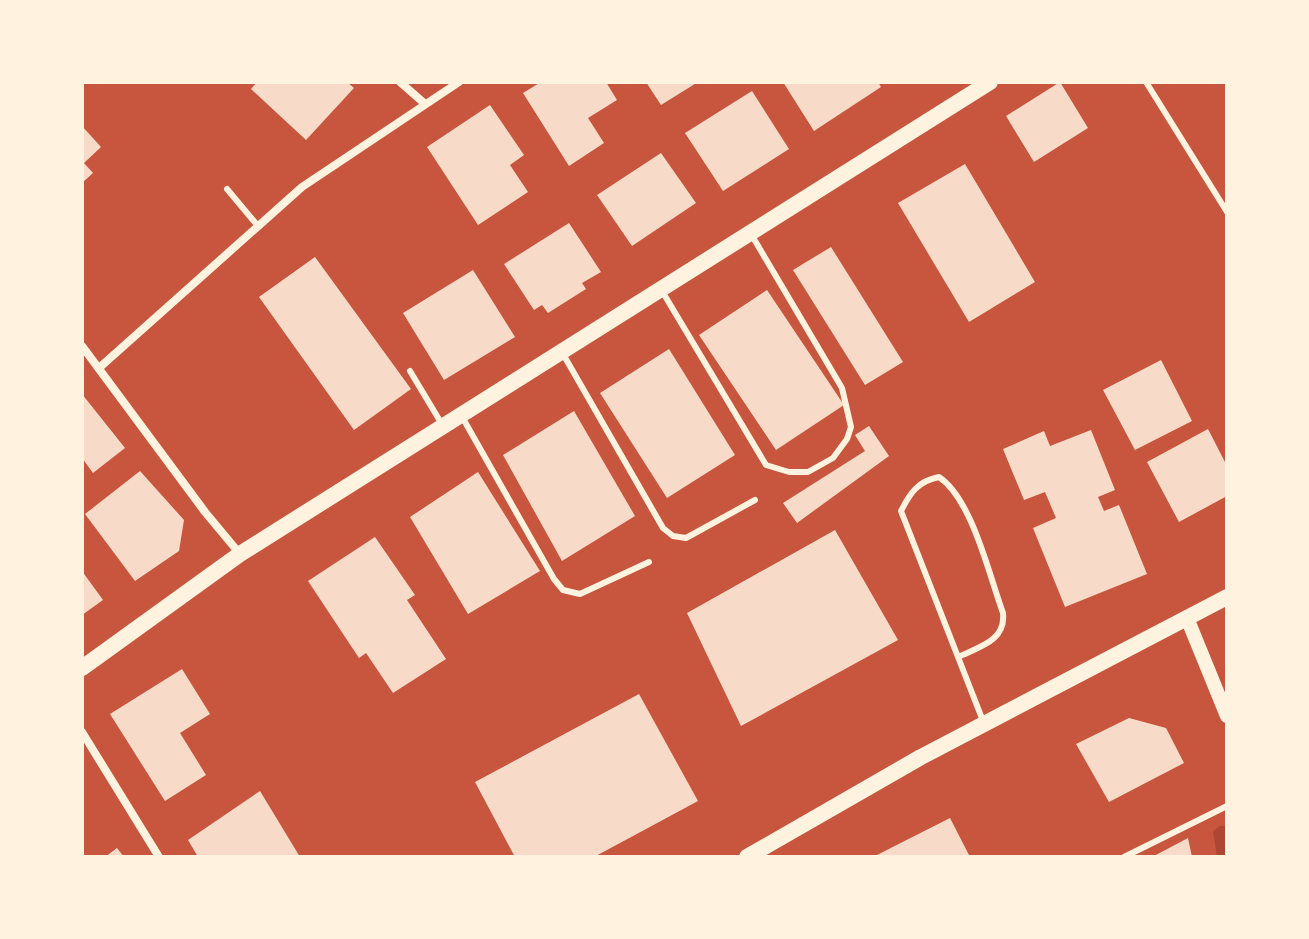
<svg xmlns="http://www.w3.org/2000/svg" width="1309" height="939" font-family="'PT Sans',sans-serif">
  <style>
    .green { fill: #ae4732 }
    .building { fill: #f7dbc8 }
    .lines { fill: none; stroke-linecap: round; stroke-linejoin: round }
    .service { stroke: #fff3e0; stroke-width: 6 }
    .minor { stroke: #fff3e0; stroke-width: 8 }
    .tertiary { stroke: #fff3e0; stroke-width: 14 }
    .secondary { stroke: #fff3e0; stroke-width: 16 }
  </style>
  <rect width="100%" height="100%" fill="#c8553d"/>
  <path class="green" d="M 1220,826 L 1227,826 L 1227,857 L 1217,857 L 1213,831 Z"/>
  <path class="building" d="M 257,82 L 347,82 L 354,88 L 306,140 L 251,89 Z
    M 541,82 L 606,82 L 617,100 L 588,118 L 604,143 L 569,166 L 523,93 Z
    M 646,82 L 698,82 L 661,105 Z
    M 783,82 L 878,82 L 881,87 L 814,131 Z
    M 1060,82 L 1088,128 L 1034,162 L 1006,116 Z
    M 752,91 L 789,149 L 723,191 L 685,133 Z
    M 490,105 L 524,155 L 510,165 L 528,192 L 478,225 L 427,147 Z
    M 82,126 L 101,147 L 84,163 L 93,173 L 82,183 Z
    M 661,153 L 696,203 L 632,246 L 597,195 Z
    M 965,164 L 1035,282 L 969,322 L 898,203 Z
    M 569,223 L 601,272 L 582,283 L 586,289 L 548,313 L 542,305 L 534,310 L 504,264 Z
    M 831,247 L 903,362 L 865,385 L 793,270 Z
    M 315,257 L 411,389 L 354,430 L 259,297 Z
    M 473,270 L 515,337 L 444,380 L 403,313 Z
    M 767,290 L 844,405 L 776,450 L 699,335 Z
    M 669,349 L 735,455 L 667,498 L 600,393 Z
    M 1161,360 L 1192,421 L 1135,450 L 1103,390 Z
    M 82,394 L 125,448 L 93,473 L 82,458 Z
    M 574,411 L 635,516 L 562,561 L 503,455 Z
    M 869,426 L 889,456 L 797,523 L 783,503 L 865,451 L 855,435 Z
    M 1208,429 L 1227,466 L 1227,496 L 1179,522 L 1147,462 Z
    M 1091,430 L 1115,490 L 1098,497 L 1104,511 L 1119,505 L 1147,574 L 1065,607 L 1033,528 L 1056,518 L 1045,492 L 1024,500 L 1003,449 L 1044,431 L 1050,446 Z
    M 140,471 L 184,520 L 179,551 L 135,581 L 85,514 Z
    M 478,472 L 540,571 L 468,614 L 410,517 Z
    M 835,530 L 898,640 L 741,726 L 687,613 Z
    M 375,537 L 415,595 L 407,600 L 446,659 L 393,693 L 366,653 L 359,658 L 308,581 Z
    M 82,571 L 103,600 L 82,615 Z
    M 182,669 L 210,714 L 180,733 L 206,775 L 165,801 L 110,714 Z
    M 639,694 L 698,801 L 594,857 L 515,857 L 475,782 Z
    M 1129,718 L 1166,728 L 1184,763 L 1109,802 L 1076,744 Z
    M 260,791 L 300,857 L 198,857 L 188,840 Z
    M 950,818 L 970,857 L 873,857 Z
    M 1188,838 L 1192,857 L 1152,857 Z
    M 117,848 L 124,857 L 105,857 Z"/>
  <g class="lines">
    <path class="service" d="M 1146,82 L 1227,212
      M 227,189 L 258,226
      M 662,291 L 766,465 L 789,472 L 808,472 L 833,458 L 847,439 L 851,427 L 842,388 L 751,234
      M 563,354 L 663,528 L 673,536 L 686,538 L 755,500
      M 410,371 L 443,426
      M 461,415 L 554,579 L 563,590 L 580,594 L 649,562
      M 958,657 C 979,647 1006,641 1003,613 C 989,575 972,499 939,477 C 918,481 910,493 901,511 L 983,721
      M 1124,857 L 1227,806"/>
    <path class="minor" d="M 400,82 L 424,103
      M 82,346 L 205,512 L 240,554
      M 99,368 L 302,187 L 459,82
      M 82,732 L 159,857"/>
    <path class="tertiary" d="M 1187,618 L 1227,716"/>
    <path class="secondary" d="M 82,668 L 240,554 L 990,82
      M 747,857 L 921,757 L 1227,597"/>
  </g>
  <rect width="1309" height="939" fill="none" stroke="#fff3e0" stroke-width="168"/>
</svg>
